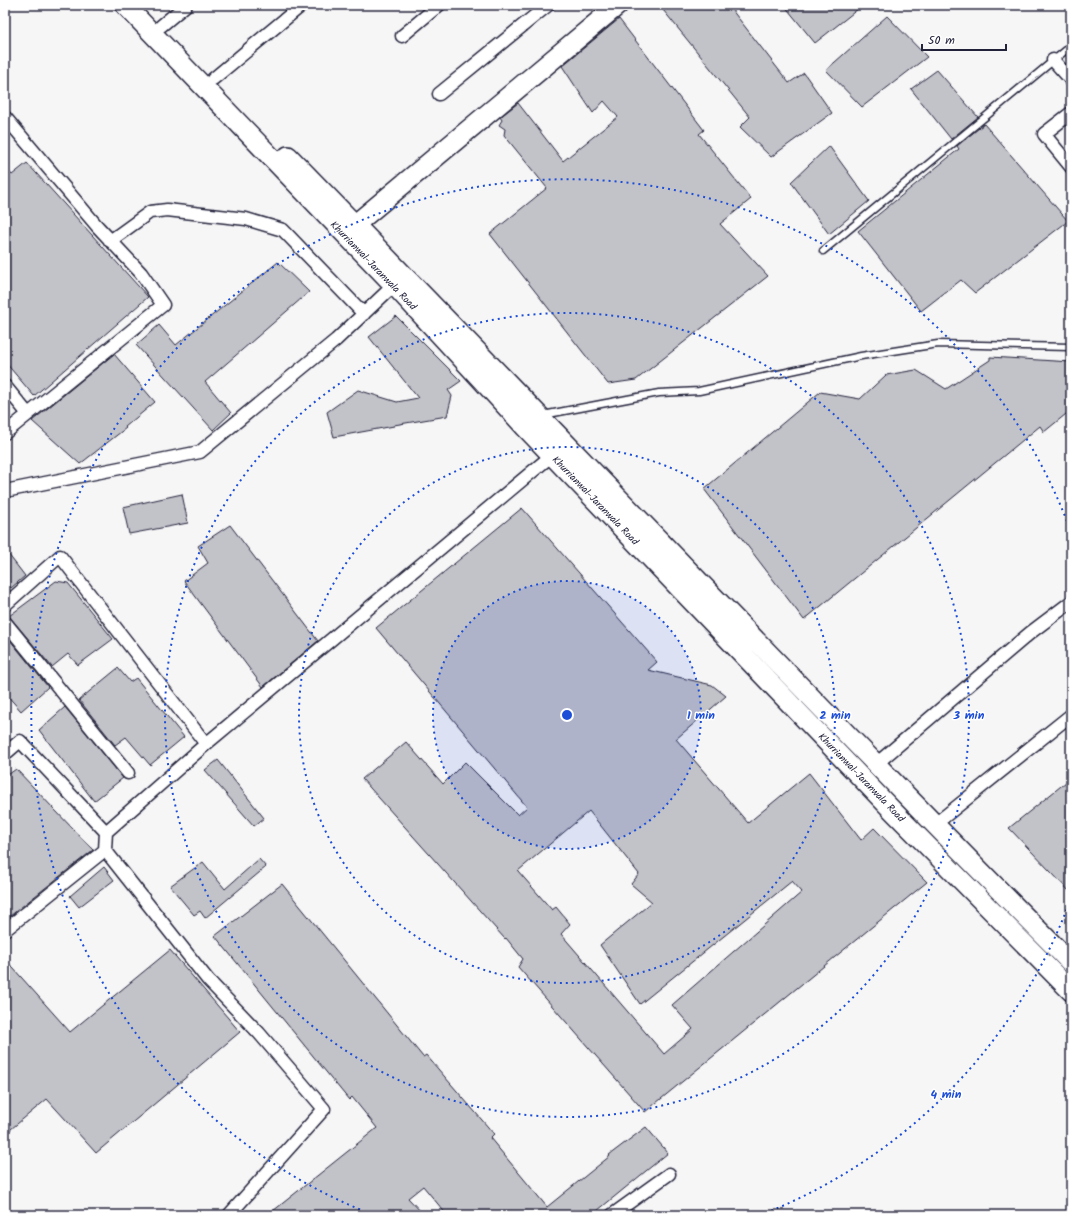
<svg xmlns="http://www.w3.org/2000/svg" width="1076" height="1220" font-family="Kalam,sans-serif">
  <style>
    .building { fill: #c2c2c9; stroke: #22223b; fill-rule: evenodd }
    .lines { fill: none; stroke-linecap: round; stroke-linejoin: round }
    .service-casing { stroke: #22223b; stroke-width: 9 }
    .minor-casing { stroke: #22223b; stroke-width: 15 }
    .primary-casing { stroke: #22223b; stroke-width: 22 }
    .service { stroke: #fff; stroke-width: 6 }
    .minor { stroke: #fff; stroke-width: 12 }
    .primary { stroke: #fff; stroke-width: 19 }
    .ring { fill: none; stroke: #1d4ed8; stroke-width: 2; stroke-dasharray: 2 4 }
    .labels { text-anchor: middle; stroke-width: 3; stroke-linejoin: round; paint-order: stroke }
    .street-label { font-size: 10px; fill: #22223b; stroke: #fff }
    .centre { fill: #1d4ed8; stroke: #fff; stroke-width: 2 }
    .ring-label { font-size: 12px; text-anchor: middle; font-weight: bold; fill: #1d4ed8; stroke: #fff; stroke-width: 3; stroke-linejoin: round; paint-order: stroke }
  </style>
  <rect width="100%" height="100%" fill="#f6f6f7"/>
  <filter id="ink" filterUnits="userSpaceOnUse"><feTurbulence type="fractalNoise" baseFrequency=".025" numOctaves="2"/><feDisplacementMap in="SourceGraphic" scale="8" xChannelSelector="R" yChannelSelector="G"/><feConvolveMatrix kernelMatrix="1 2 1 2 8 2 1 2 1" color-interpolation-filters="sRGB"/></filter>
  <g filter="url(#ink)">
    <path class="building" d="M 659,5 L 728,5 L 789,83 L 804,73 L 832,113 L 771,157 L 740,127 L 750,117 Z
      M 784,5 L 863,5 L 815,43 Z
      M 887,16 L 927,57 L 862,107 L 826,70 Z
      M 619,19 L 704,130 L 699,134 L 751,199 L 720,224 L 768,276 L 636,380 L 608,384 L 490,234 L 547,188 L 504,135 L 505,129 L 499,125 L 502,120 L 500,117 L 518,103 L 563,161 L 618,117 L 604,101 L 593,113 L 562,66 Z
      M 937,70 L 978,117 L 951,139 L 911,89 Z
      M 984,124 L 1068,221 L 975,293 L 961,280 L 921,311 L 858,231 L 959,149 L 957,146 Z
      M 829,146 L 869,201 L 829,234 L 791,182 Z
      M 27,163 L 148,297 L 34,396 L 5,362 L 5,167 L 12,175 Z
      M 278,262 L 309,292 L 205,382 L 231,413 L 213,430 L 136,345 L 159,325 L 176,345 Z
      M 396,316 L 461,381 L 448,390 L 452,396 L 447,416 L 394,425 L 394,426 L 334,437 L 327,412 L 358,390 L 397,402 L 418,398 L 369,337 Z
      M 114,354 L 155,402 L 125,427 L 126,428 L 80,464 L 32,421 Z
      M 990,357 L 1071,362 L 1071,410 L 1044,432 L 1040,426 L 804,620 L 704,489 L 820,392 L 860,399 L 886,375 L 916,370 L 946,389 L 990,360 Z
      M 182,494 L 188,523 L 129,534 L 123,507 Z
      M 522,508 L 657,662 L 648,670 L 712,685 L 726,696 L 676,739 L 748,823 L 809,773 L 861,840 L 874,828 L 927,882 L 645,1112 L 518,967 L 523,959 L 506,938 L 505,939 L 362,779 L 406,742 L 443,784 L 465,762 L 518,815 L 527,807 L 376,628 ZM 589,811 L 639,874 L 631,884 L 652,902 L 600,945 L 640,1004 L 792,881 L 802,892 L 672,1005 L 693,1029 L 664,1054 L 561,934 L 570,924 L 556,907 L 552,910 L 518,871 Z
      M 230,525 L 318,641 L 263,687 L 184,581 L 208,563 L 198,546 Z
      M 5,550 L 25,576 L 11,588 L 5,580 Z
      M 56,581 L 68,583 L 113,639 L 78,665 L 68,654 L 52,667 L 9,616 Z
      M 5,634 L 48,687 L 21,711 L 5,693 Z
      M 118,668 L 130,682 L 136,678 L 184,737 L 150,765 L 126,737 L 115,745 L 79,700 Z
      M 65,707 L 123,778 L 94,801 L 39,730 Z
      M 218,760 L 264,818 L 254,826 L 205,770 Z
      M 16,769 L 93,850 L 5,920 L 5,777 Z
      M 1071,778 L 1071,893 L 1009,828 Z
      M 259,859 L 266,867 L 205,918 L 200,911 L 194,915 L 170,886 L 203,862 L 225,889 Z
      M 104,867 L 114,880 L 79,907 L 70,896 Z
      M 282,884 L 423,1057 L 426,1055 L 494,1134 L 490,1138 L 547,1207 L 610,1156 L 609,1155 L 646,1127 L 668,1153 L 592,1215 L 447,1215 L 423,1186 L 408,1198 L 424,1215 L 268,1215 L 377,1128 L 352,1097 L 349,1100 L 215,936 Z
      M 170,950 L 240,1032 L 96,1153 L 47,1099 L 5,1134 L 5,959 L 70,1032 Z"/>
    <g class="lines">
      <g class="service-casing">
        <path id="service" d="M 823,251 L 1071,46
          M 543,415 L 659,393 L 699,391 L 861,356 L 938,344 L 1071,347"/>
      </g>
      <g class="minor-casing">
        <path id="minor" d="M 161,26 L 186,5
          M 402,36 L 439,5
          M 1053,60 L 1071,80
          M 213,79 L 302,5
          M 439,94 L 548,5
          M 1071,113 L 1044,134 L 1071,167
          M 5,117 L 97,226 L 141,273 L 163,305 L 5,433
          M 110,241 L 150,212 L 167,210 L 246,219 L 283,230 L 364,314
          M 5,386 L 28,414
          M 5,491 L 200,452 L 336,340 L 394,285
          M 5,605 L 60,556 L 206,744
          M 5,622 L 128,773
          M 5,754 L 20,741 L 106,832 L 105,850 L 5,930
          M 875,765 L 1030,633 L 1071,602
          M 934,825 L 1071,715
          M 106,832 L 206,744 L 557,451
          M 105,850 L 208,980 L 259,1033 L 324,1109 L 229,1215
          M 612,1215 L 669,1174"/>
      </g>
      <g class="primary-casing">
        <path id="primary" d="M 125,5 L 394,285 L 526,428 L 894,812 L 1071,991
          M 288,156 C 550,425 807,697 1071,963
          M 346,232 L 618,5"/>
      </g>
      <use href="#service" class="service"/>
      <use href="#minor" class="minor"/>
      <use href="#primary" class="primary"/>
    </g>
  </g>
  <circle cx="567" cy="715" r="134" fill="#1d4ed8" fill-opacity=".12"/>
  <g class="ring">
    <circle cx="567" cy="715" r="134"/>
    <circle cx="567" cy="715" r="268"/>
    <circle cx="567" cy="715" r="402"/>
    <path d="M1071 898A536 536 0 0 1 763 1214M371 1214A536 536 0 1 1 1071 532"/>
  </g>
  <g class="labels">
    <g class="street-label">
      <text transform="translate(374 265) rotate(46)" y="4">Khurrianwal-Jaranwala Road</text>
      <text transform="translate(596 500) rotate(46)" y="4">Khurrianwal-Jaranwala Road</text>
      <text transform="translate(862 777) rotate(46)" y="4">Khurrianwal-Jaranwala Road</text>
    </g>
  </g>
  <circle cx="567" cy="715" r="6" class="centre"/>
  <g class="ring-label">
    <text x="701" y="719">1 min</text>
    <text x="835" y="719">2 min</text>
    <text x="969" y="719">3 min</text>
    <text x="946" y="1098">4 min</text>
  </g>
  <rect width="1076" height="1220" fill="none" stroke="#fff" stroke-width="20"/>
  <rect x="10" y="10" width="1056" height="1200" fill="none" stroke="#22223b" stroke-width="1.5" filter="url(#ink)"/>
  <path d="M922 44v6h84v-6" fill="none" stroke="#22223b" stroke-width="2"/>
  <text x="928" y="44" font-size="12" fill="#22223b" stroke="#ffffff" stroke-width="3" paint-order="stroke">50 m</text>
</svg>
